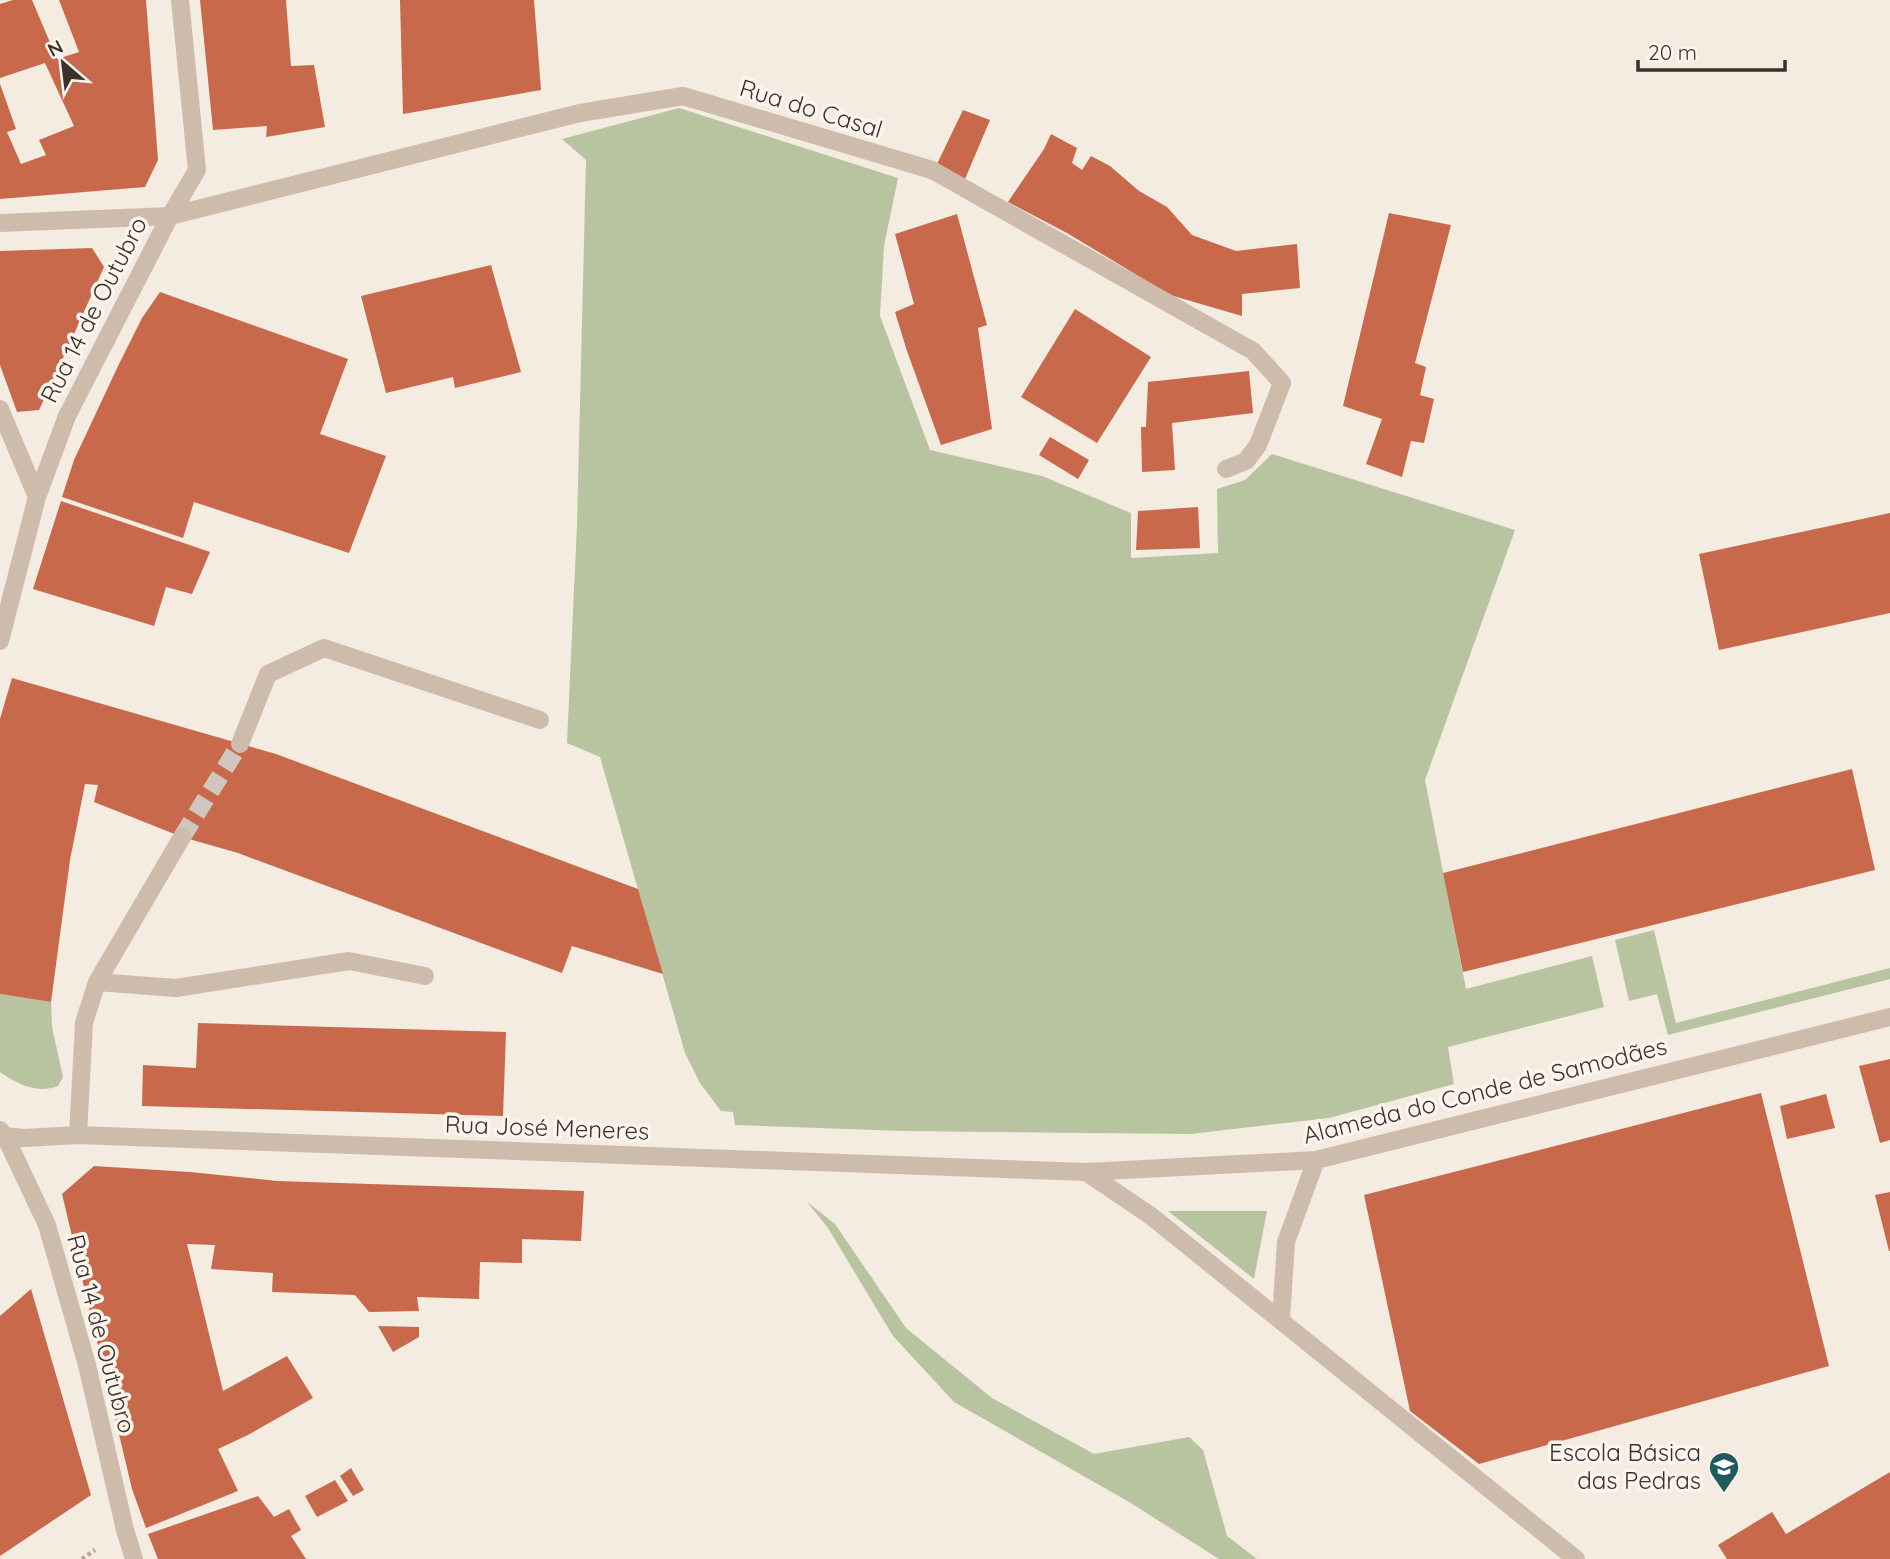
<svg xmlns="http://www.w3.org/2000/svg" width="1890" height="1559" font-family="Quicksand,sans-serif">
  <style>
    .green { fill: #b8c4a0 }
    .building { fill: #c8694b }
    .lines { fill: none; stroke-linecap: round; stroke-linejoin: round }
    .minor-tunnel { stroke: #cfc6bd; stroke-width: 18; stroke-dasharray: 18 9; stroke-linecap: butt }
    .path { stroke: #b9a596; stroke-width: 4.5; stroke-dasharray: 3.5 3.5; stroke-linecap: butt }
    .minor { stroke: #cdbbac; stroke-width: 18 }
    .labels { text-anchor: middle; stroke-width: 7; stroke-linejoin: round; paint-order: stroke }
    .street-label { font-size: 24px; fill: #3b302b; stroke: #fbf5ee }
    .poi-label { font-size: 24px; fill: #3b302b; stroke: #fbf5ee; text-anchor: end }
  </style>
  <rect width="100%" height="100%" fill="#f4ebe1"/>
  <path class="green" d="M 679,108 L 898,178 L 884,246 L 880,316 L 930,450 L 1042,476 L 1131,513 L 1131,558 L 1218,553 L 1217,489 L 1245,480 L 1272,454 L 1515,530 L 1425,780 L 1466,989 L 1592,956 L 1604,1007 L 1448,1047 L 1454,1084 L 1329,1118 L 1191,1134 L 903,1131 L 735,1125 L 733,1112 L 721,1111 L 700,1083 L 685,1053 L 600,757 L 567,743 L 577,525 L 586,160 L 562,139 Z
    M 1654,930 L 1676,1023 L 1890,968 L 1890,979 L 1668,1035 L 1657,994 L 1629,1001 L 1615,940 Z
    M 0,994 L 51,1002 L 52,1027 L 63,1077 L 58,1086 C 37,1094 17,1084 0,1072 Z
    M 807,1202 L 835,1224 L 906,1328 L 992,1398 L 1094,1454 L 1189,1437 L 1203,1450 L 1227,1536 L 1257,1559 L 1219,1559 L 1129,1502 L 954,1402 L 893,1336 L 828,1228 Z
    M 1168,1211 L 1267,1211 L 1254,1279 Z"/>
  <path class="building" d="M 13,0 L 32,0 L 57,59 L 79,52 L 59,0 L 146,0 L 158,160 L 145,187 L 0,199 L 0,84 L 16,129 L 7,132 L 21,164 L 46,155 L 39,140 L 74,126 L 45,63 L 0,78 L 0,4 Z
    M 200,0 L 286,0 L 291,66 L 314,65 L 325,127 L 266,137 L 267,126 L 213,130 Z
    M 400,0 L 534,0 L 541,90 L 403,114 Z
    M 963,110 L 990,120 L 965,179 L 937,164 Z
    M 1051,134 L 1077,148 L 1072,163 L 1082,170 L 1091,156 L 1110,166 L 1139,191 L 1167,207 L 1192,235 L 1236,251 L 1297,244 L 1300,288 L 1242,294 L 1242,316 L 1170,295 L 1067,233 L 1008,202 L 1044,149 Z
    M 1389,213 L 1451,225 L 1415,363 L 1426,367 L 1420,395 L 1434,399 L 1424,443 L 1411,441 L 1402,477 L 1366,464 L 1382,419 L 1343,406 Z
    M 957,214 L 987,325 L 978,328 L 992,429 L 941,445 L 907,351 L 895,312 L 914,304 L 895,234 Z
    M 92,248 L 104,267 L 70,343 L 39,410 L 17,412 L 0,365 L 0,251 Z
    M 491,265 L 521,372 L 455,388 L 453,377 L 386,393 L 361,296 Z
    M 160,292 L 348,359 L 320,434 L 386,456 L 349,553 L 194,502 L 183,538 L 62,497 L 74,460 L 119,364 L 142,318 Z
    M 1075,309 L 1151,357 L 1097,443 L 1021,397 Z
    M 1249,371 L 1253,413 L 1172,423 L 1175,470 L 1142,472 L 1141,427 L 1146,427 L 1148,382 Z
    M 1050,437 L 1089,460 L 1078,479 L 1039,455 Z
    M 61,501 L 210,552 L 192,594 L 166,587 L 154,626 L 33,589 Z
    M 1198,507 L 1200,548 L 1136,550 L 1138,511 Z
    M 1890,513 L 1890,613 L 1719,650 L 1699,554 Z
    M 12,678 L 276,754 L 638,889 L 663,974 L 572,946 L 562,973 L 238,853 L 182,837 L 94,802 L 98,785 L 85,784 L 70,860 L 51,1002 L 0,994 L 0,719 Z
    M 1852,769 L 1875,870 L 1463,972 L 1443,873 Z
    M 198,1023 L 506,1032 L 503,1116 L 142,1106 L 143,1065 L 196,1068 Z
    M 1890,1059 L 1890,1140 L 1880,1143 L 1859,1066 Z
    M 1761,1093 L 1829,1366 L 1479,1464 L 1410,1411 L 1364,1195 Z
    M 1826,1094 L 1835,1128 L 1787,1139 L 1780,1106 Z
    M 94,1166 L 190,1172 L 277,1181 L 584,1191 L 581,1241 L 522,1239 L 522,1263 L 480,1262 L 479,1299 L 417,1297 L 419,1311 L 369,1312 L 355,1295 L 272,1292 L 273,1273 L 211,1269 L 215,1245 L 187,1244 L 223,1391 L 287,1356 L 313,1398 L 248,1435 L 218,1449 L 238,1491 L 146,1528 L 132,1489 L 62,1194 Z
    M 1890,1192 L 1890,1251 L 1889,1251 L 1875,1195 Z
    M 31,1289 L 91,1495 L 0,1556 L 0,1316 Z
    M 378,1326 L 419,1327 L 419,1337 L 393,1352 Z
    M 351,1468 L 364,1490 L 353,1496 L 340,1476 Z
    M 1890,1472 L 1890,1559 L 1727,1559 L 1718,1545 L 1772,1512 L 1786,1534 Z
    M 335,1480 L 348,1501 L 317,1517 L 305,1496 Z
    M 258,1496 L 274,1517 L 289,1509 L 301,1530 L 291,1536 L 306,1559 L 158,1559 L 148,1534 Z"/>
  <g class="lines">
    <path class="minor-tunnel" d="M 182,837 L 240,744"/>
    <path class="path" d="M 82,1559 L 95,1550"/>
    <path class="minor" d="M 0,223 L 170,216 L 580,113 L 683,96 L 932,170 L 1253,351 L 1282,383 L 1258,445 L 1246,461 L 1226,469
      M 0,409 L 37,497
      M 0,641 L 37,497 L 67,416 L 170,216 L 197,170 L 180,0
      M 240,744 L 268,674 L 324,648 L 540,720
      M 97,982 L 176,988 L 349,961 L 425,976
      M 0,1130 L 5,1136 L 47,1225 L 87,1365 L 125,1530 L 134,1559
      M 78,1135 L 84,1023 L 97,982 L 182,837
      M 5,1136 L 24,1138 L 78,1135 L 1086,1172 L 1316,1160 L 1890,1017
      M 1086,1172 L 1151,1216 L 1576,1559
      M 1281,1319 L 1286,1242 L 1316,1160"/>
  </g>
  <defs>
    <g id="school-pin" transform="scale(1.575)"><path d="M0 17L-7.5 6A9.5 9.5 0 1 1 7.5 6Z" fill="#1f5a5e" stroke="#fbf5ee"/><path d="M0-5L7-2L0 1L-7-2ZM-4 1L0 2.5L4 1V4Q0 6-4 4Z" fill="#fff"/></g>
  </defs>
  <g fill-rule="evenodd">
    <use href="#school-pin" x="1724" y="1467"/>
  </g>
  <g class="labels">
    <g class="street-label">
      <text transform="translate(811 109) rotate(17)" y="8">Rua do Casal</text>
      <text transform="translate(94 310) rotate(-63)" y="8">Rua 14 de Outubro</text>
      <text transform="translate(1485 1091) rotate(-14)" y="8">Alameda do Conde de Samodães</text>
      <text transform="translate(547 1128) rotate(2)" y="8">Rua José Meneres</text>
      <text transform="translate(101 1334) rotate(75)" y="8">Rua 14 de Outubro</text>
    </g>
    <g class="poi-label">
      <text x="1701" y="1461">Escola Básica<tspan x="1701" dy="28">das Pedras</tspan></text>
    </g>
  </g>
  <g transform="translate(63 63) rotate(332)" stroke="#fbf5ee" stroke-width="5" paint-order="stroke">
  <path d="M0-5L12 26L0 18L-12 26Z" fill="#3b302b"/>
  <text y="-10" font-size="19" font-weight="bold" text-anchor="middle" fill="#3b302b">N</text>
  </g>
  <path d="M1638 60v10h147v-10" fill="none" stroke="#3b302b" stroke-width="3.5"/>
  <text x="1648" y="60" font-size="21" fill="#3b302b" stroke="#fbf5ee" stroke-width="5" paint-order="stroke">20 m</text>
</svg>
